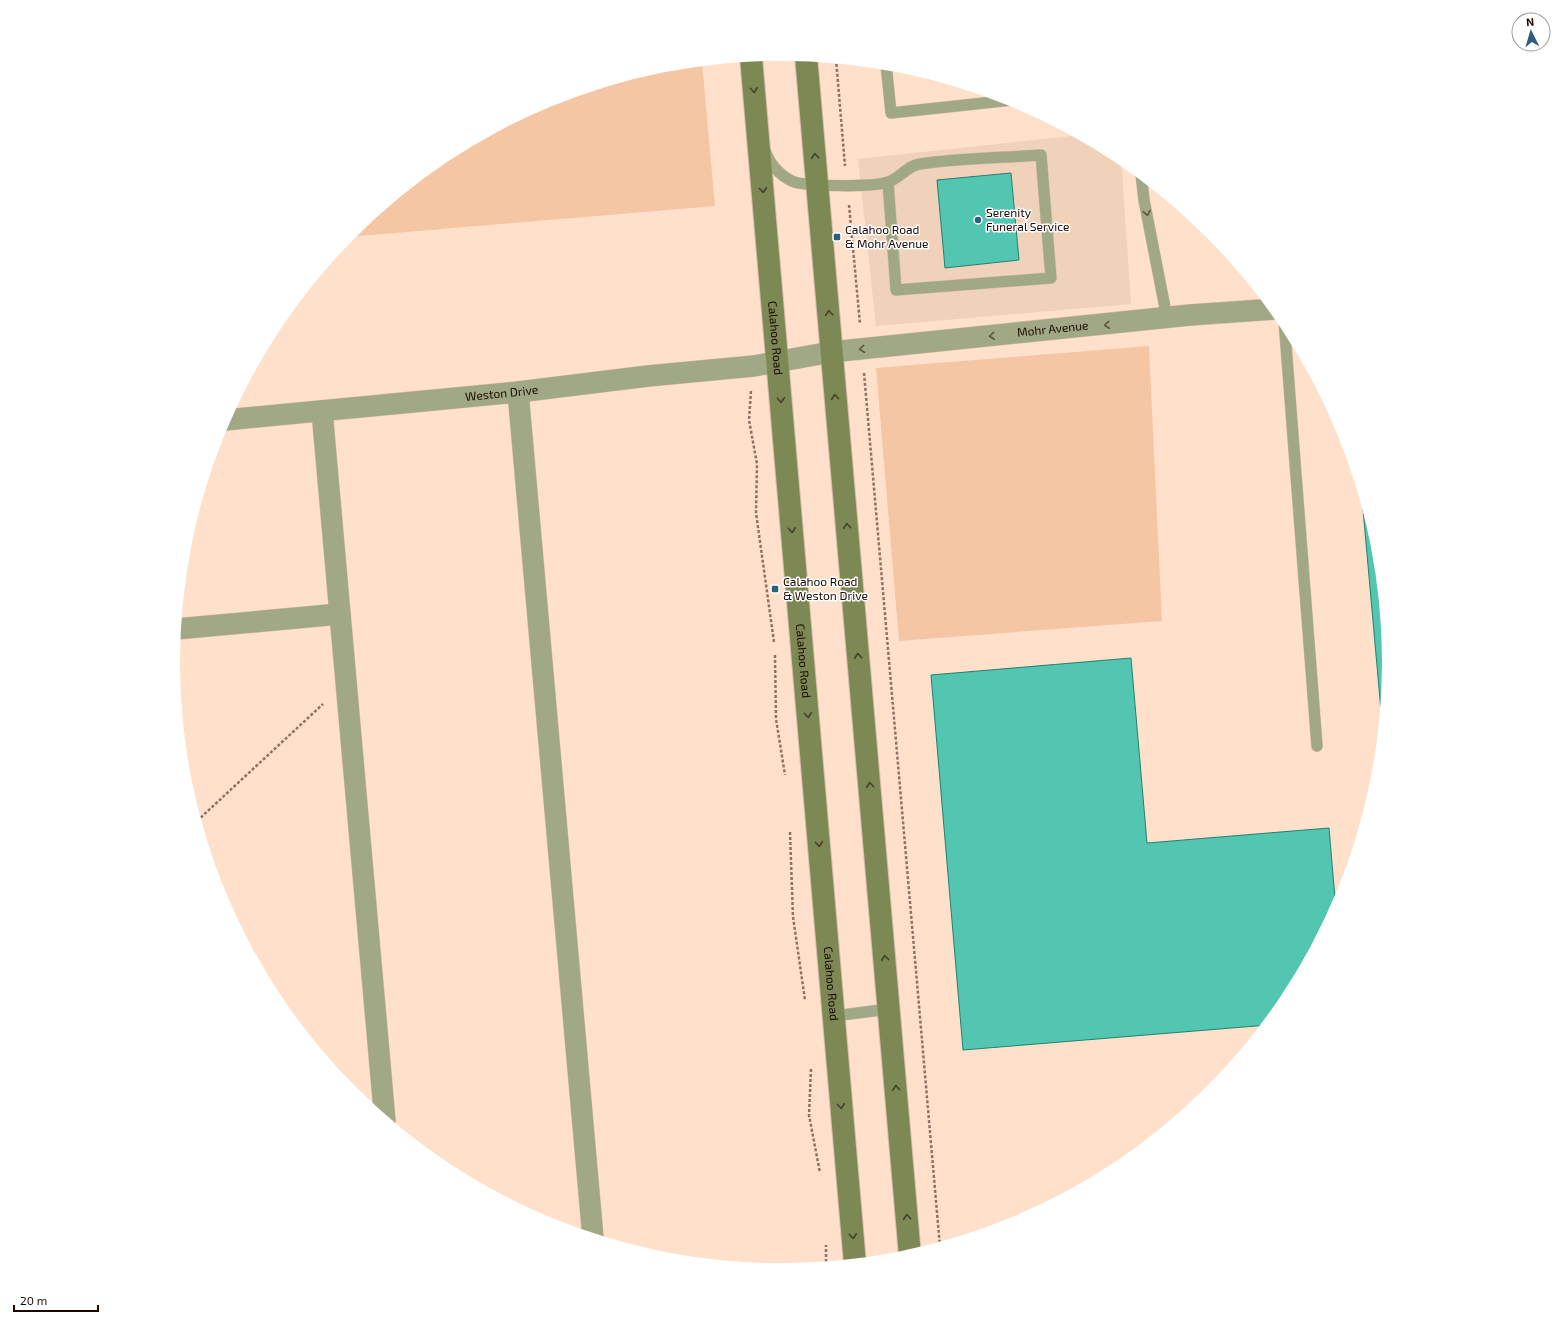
<svg xmlns="http://www.w3.org/2000/svg" width="1563" height="1325" font-family="'Exo 2',sans-serif">
  <style>
    .built { fill: #f0d1b9 }
    .green { fill: #f5c6a3 }
    .building { fill: #52c6b0; stroke: #248070 }
    .lines { fill: none; stroke-linecap: round; stroke-linejoin: round }
    .lane-casing { stroke: #dabdab; stroke-width: 12 }
    .street-casing { stroke: #dabdab; stroke-width: 22 }
    .secondary-casing { stroke: #dabdab; stroke-width: 24 }
    .path { stroke: #8c7365; stroke-width: 2.5; stroke-dasharray: 3 2; stroke-linecap: butt }
    .lane { stroke: #a0a885; stroke-width: 11 }
    .street { stroke: #a0a885; stroke-width: 21 }
    .secondary { stroke: #7d8955; stroke-width: 22 }
    .oneway { stroke: #474226 }
    .oneway2 { stroke: #5e5842 }
    .poi-dot { fill: #2f5f7e; stroke: #fff; stroke-width: 1.5 }
    .labels { text-anchor: middle; stroke-width: 3; stroke-linejoin: round; paint-order: stroke }
    .poi-label { font-size: 12px; fill: #1b0800; stroke: #fff; text-anchor: start }
    .street-label { font-size: 12px; fill: #1b0800; stroke: #fff }
  </style>
  <rect width="100%" height="100%" fill="#fee0cb"/>
  <path class="built" d="M 1080,135 L 1121,157 L 1131,304 L 876,326 L 858,159 Z"/>
  <path class="green" d="M 702,62 L 715,206 L 347,237 L 444,156 L 549,100 L 663,66 Z
    M 1149,346 L 1162,621 L 899,641 L 876,368 Z"/>
  <path class="building" d="M 1011,173 L 1019,260 L 945,268 L 937,180 Z
    M 1361,487 L 1378,544 L 1390,663 L 1383,733 Z
    M 1131,658 L 1147,843 L 1329,828 L 1336,910 L 1287,1001 L 1268,1025 L 963,1050 L 931,675 Z"/>
  <g class="lines">
    <g class="lane-casing">
      <path id="lane" d="M 886,64 L 891,113 L 1012,100
        M 765,150 C 769,163 779,175 792,181 C 804,187 875,187 888,182 C 899,179 908,165 920,164 C 960,158 1001,158 1041,155 L 1051,278 L 896,290 L 888,182
        M 1141,174 L 1144,200 L 1167,318
        M 1284,320 L 1317,746
        M 834,1016 L 889,1009"/>
    </g>
    <g class="street-casing">
      <g id="street">
        <path d="M 518,392 L 593,1238"/>
        <path d="M 322,411 L 385,1121"/>
        <path id="s1" d="M 225,420 L 518,392 L 648,376 L 754,366 L 831,352 L 1190,315 L 1275,309"/>
        <path d="M 176,629 L 340,614"/>
      </g>
    </g>
    <g class="secondary-casing">
      <g id="secondary">
        <path d="M 806,56 L 910,1256"/>
        <path id="s2" d="M 751,57 L 855,1264"/>
      </g>
    </g>
    <path class="path" d="M 836,59 L 845,166
      M 849,205 L 860,324
      M 864,373 L 940,1247
      M 751,391 L 749,420 L 757,464 L 756,513 L 774,642
      M 775,655 L 776,719 L 785,775
      M 197,821 L 323,704
      M 790,832 L 793,917 L 805,1000
      M 811,1069 L 809,1115 L 820,1173
      M 826,1267 L 826,1245"/>
    <use href="#lane" class="lane"/>
    <use href="#street" class="street"/>
    <use href="#secondary" class="secondary"/>
  </g>
  <defs><path id="oneway-chevron" d="M-2-3.5L2.5 0L-2 3.5" fill="none" stroke-width="1.6" stroke-linecap="round" stroke-linejoin="round"/></defs>
  <g class="oneway">
    <use href="#oneway-chevron" transform="translate(754 90) rotate(85)"/>
    <use href="#oneway-chevron" transform="translate(815 156) rotate(-95)"/>
    <use href="#oneway-chevron" transform="translate(763 190) rotate(85)"/>
    <use href="#oneway-chevron" transform="translate(829 313) rotate(-95)"/>
    <use href="#oneway-chevron" transform="translate(835 397) rotate(-95)"/>
    <use href="#oneway-chevron" transform="translate(781 400) rotate(85)"/>
    <use href="#oneway-chevron" transform="translate(847 526) rotate(-95)"/>
    <use href="#oneway-chevron" transform="translate(792 530) rotate(85)"/>
    <use href="#oneway-chevron" transform="translate(858 656) rotate(-95)"/>
    <use href="#oneway-chevron" transform="translate(808 715) rotate(85)"/>
    <use href="#oneway-chevron" transform="translate(870 785) rotate(-95)"/>
    <use href="#oneway-chevron" transform="translate(819 844) rotate(85)"/>
    <use href="#oneway-chevron" transform="translate(885 958) rotate(-95)"/>
    <use href="#oneway-chevron" transform="translate(896 1088) rotate(-95)"/>
    <use href="#oneway-chevron" transform="translate(841 1106) rotate(85)"/>
    <use href="#oneway-chevron" transform="translate(907 1217) rotate(-95)"/>
    <use href="#oneway-chevron" transform="translate(853 1236) rotate(85)"/>
  </g>
  <g class="oneway2">
    <use href="#oneway-chevron" transform="translate(1147 213) rotate(79)"/>
    <use href="#oneway-chevron" transform="translate(1107 325) rotate(174)"/>
    <use href="#oneway-chevron" transform="translate(992 336) rotate(174)"/>
    <use href="#oneway-chevron" transform="translate(862 349) rotate(174)"/>
  </g>
  <g class="poi-dot">
    <circle cx="978" cy="220" r="4"/>
    <rect x="833" y="233" width="8" height="8" rx="2"/>
    <rect x="771" y="585" width="8" height="8" rx="2"/>
  </g>
  <g class="labels">
    <g class="poi-label">
      <text x="986" y="217">Serenity<tspan x="986" dy="14">Funeral Service</tspan></text>
      <text x="845" y="234">Calahoo Road<tspan x="845" dy="14">&amp; Mohr Avenue</tspan></text>
      <text x="783" y="586">Calahoo Road<tspan x="783" dy="14">&amp; Weston Drive</tspan></text>
    </g>
    <g class="street-label">
      <text dy="4" stroke="none"><textPath href="#s1" startOffset="833">Mohr Avenue</textPath></text>
      <text dy="4" stroke="none"><textPath href="#s2" startOffset="282">Calahoo Road</textPath></text>
      <text dy="4" stroke="none"><textPath href="#s1" startOffset="278">Weston Drive</textPath></text>
      <text dy="4" stroke="none"><textPath href="#s2" startOffset="606">Calahoo Road</textPath></text>
      <text dy="4" stroke="none"><textPath href="#s2" startOffset="930">Calahoo Road</textPath></text>
    </g>
  </g>
  <path d="M0 0H1563V1325H0ZM180 662a601 601 0 1 1 1202 0a601 601 0 1 1-1202 0Z" fill="#fff" fill-rule="evenodd"/>
  <g transform="translate(1531 32) rotate(355)"><circle r="19" fill="#ffffff" stroke="#a49c99"/>
  <path d="M0-3L7 15L0 10L-7 15Z" fill="#2f5f7e"/>
  <text y="-6" font-size="11" font-weight="bold" text-anchor="middle" fill="#1b0800">N</text>
  </g>
  <path d="M14 1305v6h84v-6" fill="none" stroke="#1b0800" stroke-width="2"/>
  <text x="20" y="1305" font-size="12" fill="#1b0800" stroke="#ffffff" stroke-width="3" paint-order="stroke">20 m</text>
</svg>
